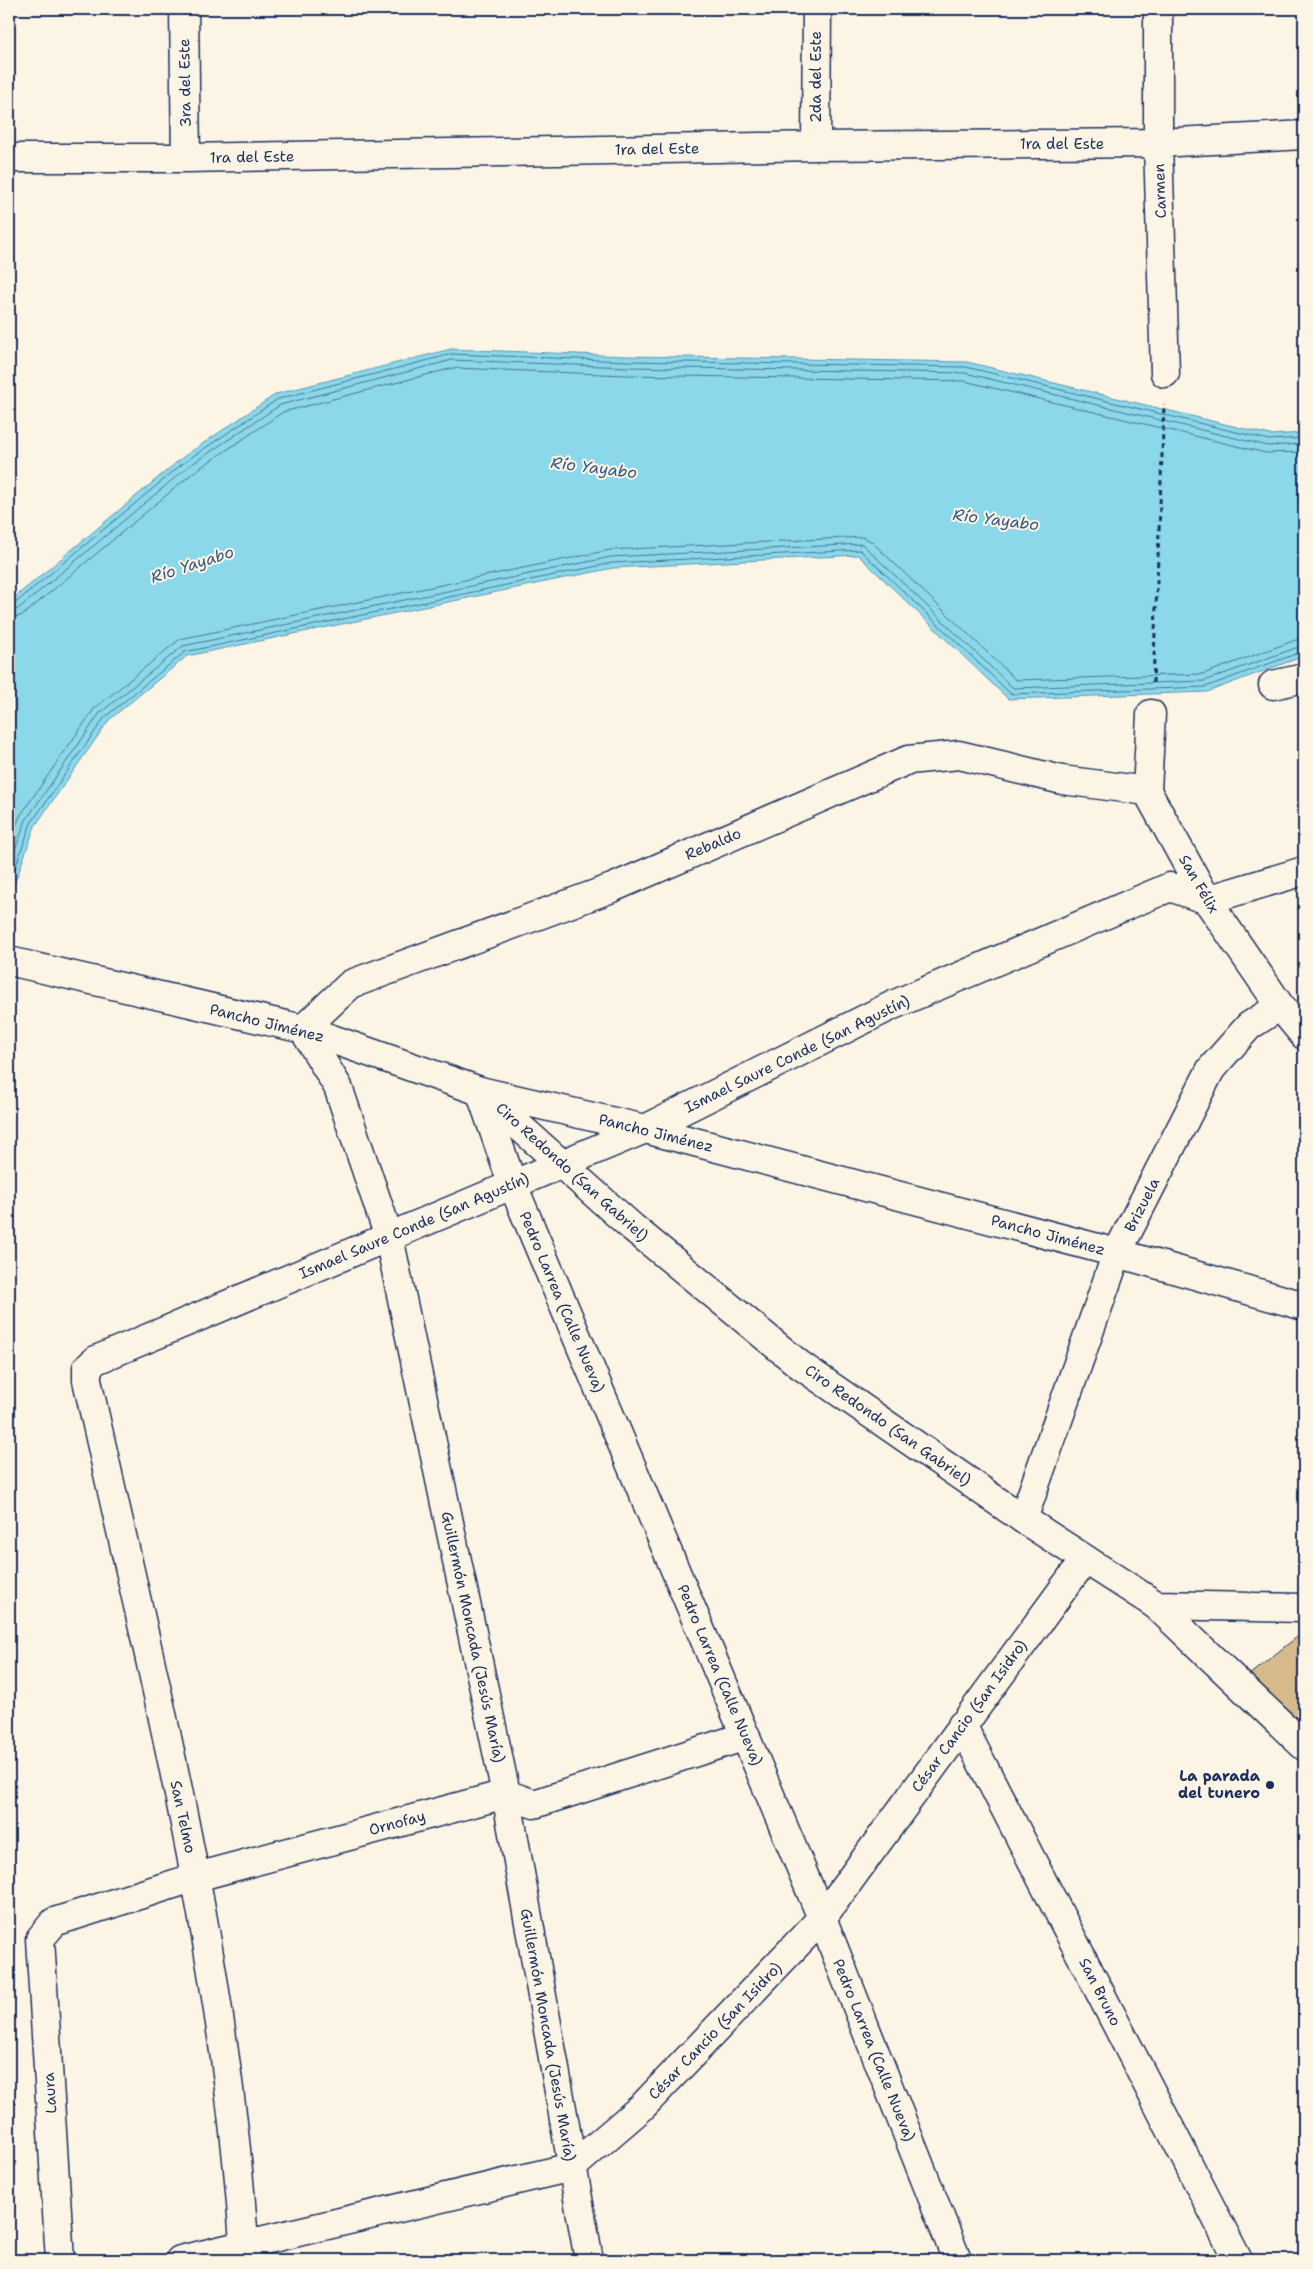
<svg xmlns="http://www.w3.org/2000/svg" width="1313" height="2269" font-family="'Shantell Sans',sans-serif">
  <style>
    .water { fill: #8bd8ea; stroke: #5e94b2 }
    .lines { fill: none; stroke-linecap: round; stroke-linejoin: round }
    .shore { stroke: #487396; stroke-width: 1 }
    .building { fill: #d7ba8b; stroke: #1b2f5e }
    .minor-casing { stroke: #1b2f5e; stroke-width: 31 }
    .major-casing { stroke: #1b2f5e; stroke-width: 31 }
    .path { stroke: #1b2f5e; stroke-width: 3; stroke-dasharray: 5 4; stroke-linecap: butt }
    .minor { stroke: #fcf5e5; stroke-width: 28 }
    .major { stroke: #fcf5e5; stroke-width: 28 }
    .poi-dot { fill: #1b2f5e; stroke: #fcf5e5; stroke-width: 2 }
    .labels { text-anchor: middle; stroke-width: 4; stroke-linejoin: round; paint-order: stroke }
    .street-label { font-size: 15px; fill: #1b2f5e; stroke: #fcf5e5 }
    .poi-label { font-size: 15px; font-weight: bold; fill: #1b2f5e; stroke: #fcf5e5; text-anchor: end }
    .water-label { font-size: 16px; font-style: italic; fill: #375981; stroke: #fcf5e5 }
  </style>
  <rect width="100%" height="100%" fill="#fcf5e5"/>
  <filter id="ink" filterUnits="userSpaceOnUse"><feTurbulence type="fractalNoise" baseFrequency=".02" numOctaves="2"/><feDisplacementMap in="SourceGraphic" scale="10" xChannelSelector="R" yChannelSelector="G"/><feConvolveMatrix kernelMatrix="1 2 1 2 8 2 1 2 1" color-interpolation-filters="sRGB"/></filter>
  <g filter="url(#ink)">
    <path class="water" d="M 451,349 L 627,356 L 967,362 L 1270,435 L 1304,433 L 1304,656 L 1207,692 L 1008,699 L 858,555 L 613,568 L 187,656 L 109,720 L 35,826 L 9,899 L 9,602 L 183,457 L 276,394 Z"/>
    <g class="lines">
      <path class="shore" d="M 9,605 L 14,604 L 186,461 L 278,399 L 452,354 L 627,361 L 966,367 L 1269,440 L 1304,438
        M 9,612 L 18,609 L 189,466 L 280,405 L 452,360 L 627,367 L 965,373 L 1268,446 L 1304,444
        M 9,619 L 23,615 L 194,472 L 283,412 L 453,368 L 626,375 L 964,381 L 1266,453 L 1304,452
        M 9,844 L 20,816 L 94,709 L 180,639 L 610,550 L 864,537 L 872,542 L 1016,680 L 1203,674 L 1304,637
        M 9,866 L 26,820 L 100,713 L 183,646 L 611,557 L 862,544 L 1013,688 L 1204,681 L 1304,645
        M 9,885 L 31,823 L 105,717 L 185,652 L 612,563 L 860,550 L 1011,694 L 1205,687 L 1304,651"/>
    </g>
    <path class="building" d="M 1302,1633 L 1304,1633 L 1304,1724 L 1249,1675 Z"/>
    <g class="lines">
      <g class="minor-casing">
        <path id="minor" d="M 184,9 L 186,158
          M 1158,9 L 1158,143 L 1165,373
          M 816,146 L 817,9
          M 9,158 L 186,158 L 816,146 L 1158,143 L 1304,135
          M 1273,685 L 1304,678
          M 1151,714 L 1147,791 L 1207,900 L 1280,1006 L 1304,1035
          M 480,1091 L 512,1183 L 822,1918 L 957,2260
          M 1023,1519 L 1117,1253 L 1211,1069 L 1249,1026 L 1280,1006
          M 1156,1605 L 1304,1746
          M 962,1725 L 1238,2260
          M 60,2260 L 40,1939 L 54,1922 L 196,1877 L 506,1794 L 534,1804 L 746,1736
          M 180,2260 L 572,2167 L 642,2107 L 822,1918 L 1085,1559
          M 245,2260 C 228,1962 151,1671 87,1380 L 87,1368 L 96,1360 L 645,1129 L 893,1005 L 1170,887 L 1207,900 L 1304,871
          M 589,2260 L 506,1794 L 389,1237 L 338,1087 L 303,1029 L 351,984 L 612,888 L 908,760 L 959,755 L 1062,780 L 1147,791"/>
      </g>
      <g class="major-casing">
        <path id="major" d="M 9,961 L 303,1029 L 480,1091 L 645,1129 L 1117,1253 L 1304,1306
          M 483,1094 L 632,1227 L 800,1365 L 1023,1519 L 1156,1605 L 1304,1608"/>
      </g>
      <path class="path" d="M 1153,683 L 1164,404"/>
      <use href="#minor" class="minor"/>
      <use href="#major" class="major"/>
    </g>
  </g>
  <circle class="poi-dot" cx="1270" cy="1785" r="5"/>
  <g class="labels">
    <g class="street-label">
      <text transform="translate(816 77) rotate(-90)" y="5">2da del Este</text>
      <text transform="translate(185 83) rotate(-91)" y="5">3ra del Este</text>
      <text x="1062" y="149">1ra del Este</text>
      <text transform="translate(657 149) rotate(-1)" y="5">1ra del Este</text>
      <text transform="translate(252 157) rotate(-1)" y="5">1ra del Este</text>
      <text transform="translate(1160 191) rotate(-92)" y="5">Carmen</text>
      <text transform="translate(713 844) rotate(-23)" y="5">Rebaldo</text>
      <text transform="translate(1199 884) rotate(60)" y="5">San Félix</text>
      <text transform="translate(267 1023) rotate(14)" y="5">Pancho Jiménez</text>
      <text transform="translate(797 1054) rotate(-26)" y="5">Ismael Saure Conde (San Agustín)</text>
      <text transform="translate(656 1133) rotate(14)" y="5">Pancho Jiménez</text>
      <text transform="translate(572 1172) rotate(42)" y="5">Ciro Redondo (San Gabriel)</text>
      <text transform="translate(1142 1205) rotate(-63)" y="5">Brizuela</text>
      <text transform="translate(414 1226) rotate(-23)" y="5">Ismael Saure Conde (San Agustín)</text>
      <text transform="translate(1048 1235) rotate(15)" y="5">Pancho Jiménez</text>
      <text transform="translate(562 1302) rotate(67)" y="5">Pedro Larrea (Calle Nueva)</text>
      <text transform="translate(888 1425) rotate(35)" y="5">Ciro Redondo (San Gabriel)</text>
      <text transform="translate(473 1637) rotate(78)" y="5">Guillermón Moncada (Jesús María)</text>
      <text transform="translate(720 1675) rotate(67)" y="5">Pedro Larrea (Calle Nueva)</text>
      <text transform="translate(969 1716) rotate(-54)" y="5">César Cancio (San Isidro)</text>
      <text transform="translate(183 1817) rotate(78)" y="5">San Telmo</text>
      <text transform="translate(397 1823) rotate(-15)" y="5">Ornofay</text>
      <text transform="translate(1100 1992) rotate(63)" y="5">San Bruno</text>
      <text transform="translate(715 2031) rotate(-46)" y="5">César Cancio (San Isidro)</text>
      <text transform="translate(548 2035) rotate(80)" y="5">Guillermón Moncada (Jesús María)</text>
      <text transform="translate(874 2050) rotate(68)" y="5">Pedro Larrea (Calle Nueva)</text>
      <text transform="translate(50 2093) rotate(-94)" y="5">Laura</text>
    </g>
    <g class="poi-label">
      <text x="1260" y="1781">La parada<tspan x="1260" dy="17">del tunero</tspan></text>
    </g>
    <g class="water-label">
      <text transform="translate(594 467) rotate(7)" y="6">Río Yayabo</text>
      <text transform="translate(996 519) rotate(7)" y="6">Río Yayabo</text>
      <text transform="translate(192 564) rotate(-18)" y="6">Río Yayabo</text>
    </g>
  </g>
  <rect width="1313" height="2269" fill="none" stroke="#fcf5e5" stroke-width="30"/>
  <rect x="15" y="15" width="1283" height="2239" fill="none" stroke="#1b2f5e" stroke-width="2" filter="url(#ink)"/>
</svg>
